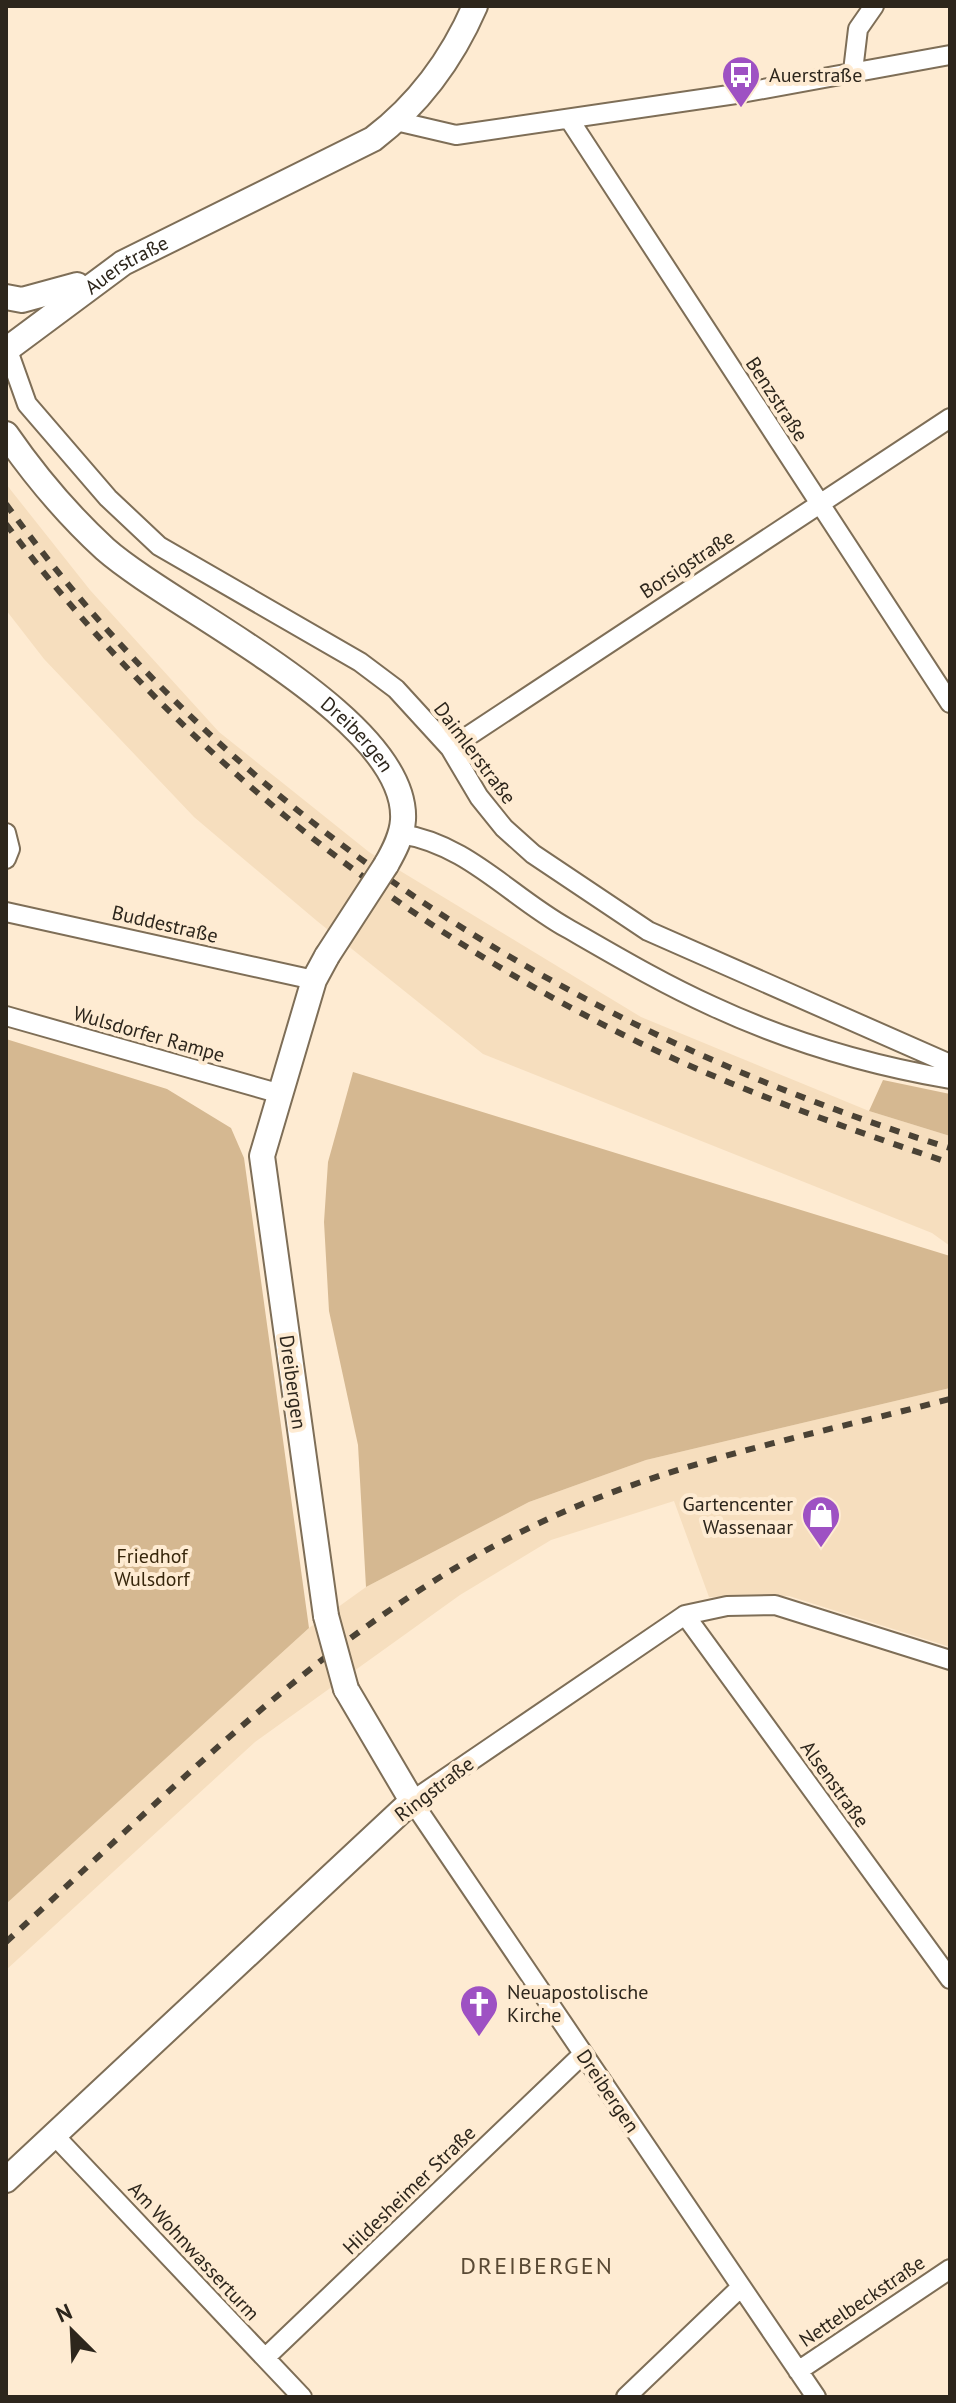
<svg xmlns="http://www.w3.org/2000/svg" width="956" height="2403" font-family="'PT Sans',sans-serif">
  <style>
    .built { fill: #f6debe }
    .green { fill: #d5b891 }
    .lines { fill: none; stroke-linecap: round; stroke-linejoin: round }
    .street-casing { stroke: #7e6e57; stroke-width: 22 }
    .secondary-casing { stroke: #7e6e57; stroke-width: 28 }
    .street { stroke: #fff; stroke-width: 18 }
    .secondary { stroke: #fff; stroke-width: 24 }
    .rail { stroke: #4a4235; stroke-width: 6; stroke-dasharray: 10 10; stroke-linecap: butt }
    .secondary-bridge-casing { stroke: #7e6e57; stroke-width: 28; stroke-linecap: butt }
    .secondary-bridge { stroke: #fff; stroke-width: 24 }
    .labels { text-anchor: middle; stroke-width: 8; stroke-linejoin: round; paint-order: stroke }
    .poi-label { font-size: 20px; fill: #2d261c; stroke: #feebd2; text-anchor: start }
    .street-label { font-size: 20px; fill: #2d261c; stroke: #feebd2 }
    .park-label { font-size: 20px; fill: #37260b; stroke: #feebd2 }
    .quarter-label { font-size: 24px; letter-spacing: 2px; fill: #594934; stroke: #feebd2 }
  </style>
  <rect width="100%" height="100%" fill="#feebd2"/>
  <path class="built" d="M 6,484 L 90,590 L 219,732 L 369,852 L 641,1017 L 869,1111 L 950,1136 L 950,1246 L 932,1233 L 483,1054 L 317,921 L 194,817 L 44,659 L 6,610 Z
    M 950,1388 L 950,1647 L 789,1596 L 709,1597 L 674,1501 L 551,1540 L 460,1595 L 255,1742 L 6,1970 L 6,1904 L 309,1628 L 366,1587 L 529,1502 L 646,1460 Z"/>
  <path class="green" d="M 6,1039 L 167,1089 L 231,1128 L 244,1158 L 309,1628 L 6,1904 Z
    M 353,1072 L 950,1256 L 950,1388 L 646,1460 L 529,1502 L 366,1587 L 358,1445 L 329,1311 L 324,1222 L 328,1162 Z
    M 883,1080 L 950,1094 L 950,1136 L 869,1111 Z"/>
  <g class="lines">
    <g class="street-casing">
      <path id="street" d="M 853,71 L 858,29 L 874,6
        M 569,119 L 950,703
        M 396,121 L 456,135 L 736,94 L 950,55
        M 6,345 L 27,404 L 108,498 L 159,546 L 360,662 L 396,689 L 450,748 L 479,797 L 504,828 L 533,854 L 648,931 L 950,1064
        M 450,748 L 950,418
        M 6,833 L 10,849 L 6,859
        M 400,834 C 466,843 511,897 567,928 C 614,955 663,984 712,1006 C 787,1041 869,1065 950,1079
        M 6,912 L 314,980
        M 6,1016 L 281,1094
        M 685,1615 L 950,1979
        M 54,2135 L 302,2397
        M 265,2358 L 583,2054
        M 798,2371 L 950,2269
        M 626,2397 L 741,2287
        M 816,2397 L 412,1801 L 685,1615 L 727,1606 L 775,1605 L 950,1660"/>
    </g>
    <g class="secondary-casing">
      <g id="secondary">
        <path d="M 6,297 L 22,300 L 77,285"/>
        <path id="s1" d="M 6,350 L 123,263 L 373,139 C 419,104 452,59 475,6"/>
        <path id="s2" d="M 6,434 C 35,476 68,515 105,549 C 174,610 409,718 403,820 C 402,836 394,851 386,865"/>
        <path d="M 326,1616 L 262,1156 L 314,980 L 327,956"/>
        <path d="M 6,2180 L 412,1801 L 346,1689"/>
      </g>
    </g>
    <use href="#street" class="street"/>
    <use href="#secondary" class="secondary"/>
    <path class="rail" d="M 6,504 C 238,825 575,1033 950,1148
      M 6,524 C 159,728 356,894 581,1013 C 698,1076 825,1121 950,1163
      M 6,1942 C 169,1794 329,1625 529,1528 C 661,1463 809,1436 950,1399"/>
    <g class="secondary-bridge-casing">
      <path id="secondary-bridge" d="M 327,956 L 386,865
        M 326,1616 L 346,1689"/>
    </g>
    <use href="#secondary-bridge" class="secondary-bridge"/>
  </g>
  <defs>
    <g id="bus-pin" transform="scale(2)"><path d="M0 17L-7.5 6A9.5 9.5 0 1 1 7.5 6Z" fill="#9e51c3" stroke="#feebd2"/><path d="M-5-6H5V4H4V6H2V4H-2V6H-4V4H-5ZM-3.5-4V0h7V-4ZM-3.5 1.2v1.5H-2V1.2ZM2 1.2v1.5H3.5V1.2Z" fill="#fff"/></g>
    <g id="shop-pin" transform="scale(2)"><path d="M0 17L-7.5 6A9.5 9.5 0 1 1 7.5 6Z" fill="#9e51c3" stroke="#feebd2"/><path d="M-5-2.5h2.3a2.7 3.5 0 0 1 5.4 0H5L5.5 6h-11ZM-1.5-2.5h3a1.5 2.3 0 0 0-3 0Z" fill="#fff"/></g>
    <g id="church-pin" transform="scale(2)"><path d="M0 17L-7.5 6A9.5 9.5 0 1 1 7.5 6Z" fill="#9e51c3" stroke="#feebd2"/><path d="M-1.2-6h2.4v3.5h3.3v2.4h-3.3V6h-2.4V-.1h-3.3v-2.4h3.3Z" fill="#fff"/></g>
  </defs>
  <g fill-rule="evenodd">
    <use href="#bus-pin" x="741" y="75"/>
    <use href="#shop-pin" x="821" y="1515"/>
    <use href="#church-pin" x="479" y="2004"/>
  </g>
  <g class="labels">
    <g class="poi-label">
      <text x="769" y="82">Auerstraße</text>
      <text x="793" y="1511" text-anchor="end">Gartencenter<tspan x="793" dy="23">Wassenaar</tspan></text>
      <text x="507" y="1999">Neuapostolische<tspan x="507" dy="23">Kirche</tspan></text>
    </g>
    <g class="street-label">
      <text dy="7" stroke="none"><textPath href="#s1" startOffset="148">Auerstraße</textPath></text>
      <text transform="translate(777 399) rotate(57)" y="7">Benzstraße</text>
      <text transform="translate(687 564) rotate(-33)" y="7">Borsigstraße</text>
      <text dy="7" stroke="none"><textPath href="#s2" startOffset="466">Dreibergen</textPath></text>
      <text transform="translate(475 753) rotate(53)" y="7">Daimlerstraße</text>
      <text transform="translate(165 924) rotate(13)" y="7">Buddestraße</text>
      <text transform="translate(149 1034) rotate(16)" y="7">Wulsdorfer Rampe</text>
      <text transform="translate(293 1382) rotate(82)" y="7">Dreibergen</text>
      <text transform="translate(835 1784) rotate(54)" y="7">Alsenstraße</text>
      <text transform="translate(434 1789) rotate(-37)" y="7">Ringstraße</text>
      <text transform="translate(608 2091) rotate(56)" y="7">Dreibergen</text>
      <text transform="translate(409 2190) rotate(-44)" y="7">Hildesheimer Straße</text>
      <text transform="translate(194 2251) rotate(47)" y="7">Am Wohnwasserturm</text>
      <text transform="translate(862 2301) rotate(-34)" y="7">Nettelbeckstraße</text>
    </g>
    <g class="park-label">
      <text x="152" y="1563">Friedhof<tspan x="152" dy="23">Wulsdorf</tspan></text>
    </g>
    <g class="quarter-label">
      <text x="537" y="2274">DREIBERGEN</text>
    </g>
  </g>
  <rect width="956" height="2403" fill="none" stroke="#2d261c" stroke-width="16"/>
  <g transform="translate(72 2331) rotate(336)" stroke="#feebd2" stroke-width="6" paint-order="stroke">
  <path d="M0-6L14 30L0 20L-14 30Z" fill="#2d261c"/>
  <text y="-12" font-size="22" font-weight="bold" text-anchor="middle" fill="#2d261c">N</text>
  </g>
</svg>
